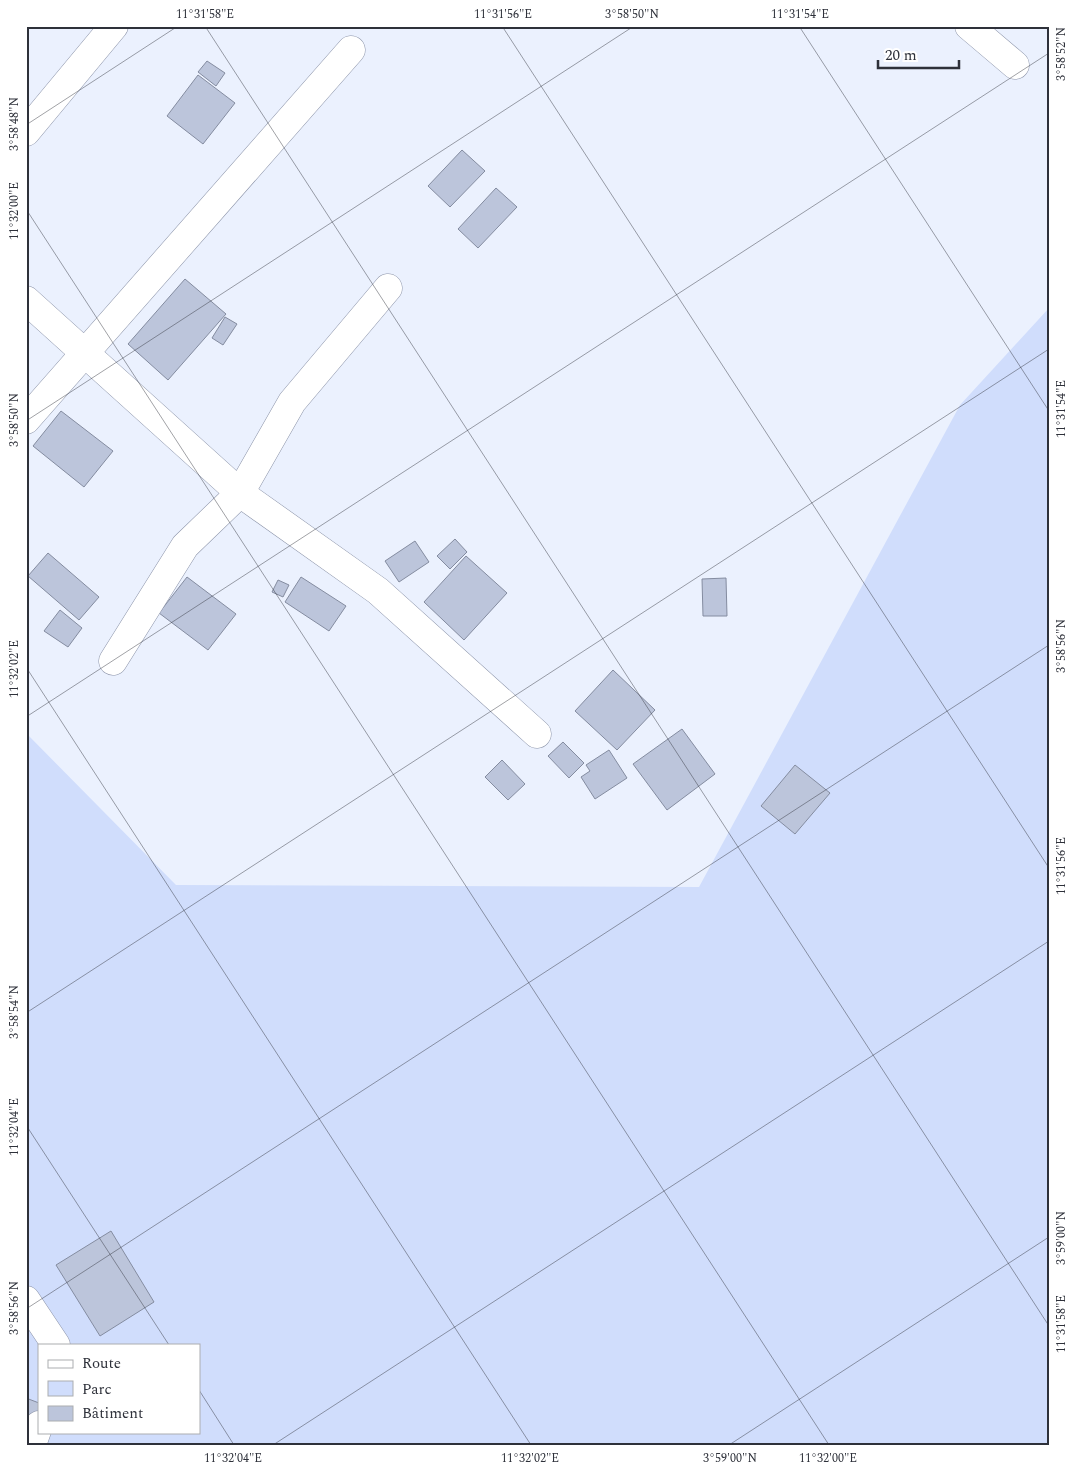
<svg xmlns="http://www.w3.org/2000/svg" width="1075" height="1471" font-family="Spectral,serif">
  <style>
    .green { fill: #d0ddfc; fill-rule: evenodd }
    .building { fill: #bcc5db; stroke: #848ca0 }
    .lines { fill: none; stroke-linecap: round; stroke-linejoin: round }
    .minor-casing { stroke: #8b93a8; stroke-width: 29 }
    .minor { stroke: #fff; stroke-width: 28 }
    .ticks { fill: none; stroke: #2e313a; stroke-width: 1; stroke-opacity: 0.45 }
    .neatline { fill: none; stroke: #2e313a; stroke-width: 2 }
    .ticks-label { font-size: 12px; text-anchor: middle; fill: #2e313a }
  </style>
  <rect width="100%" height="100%" fill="#ebf1fe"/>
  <path class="green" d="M 1049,308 L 1049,1445 L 26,1445 L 26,733 L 176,885 L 699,887 L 960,405 ZM 39,1345 L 199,1345 L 199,1432 L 39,1432 Z"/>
  <path class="building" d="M 207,61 L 225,73 L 216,86 L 198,72 Z
    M 198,75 L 235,103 L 203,144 L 167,116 Z
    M 462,150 L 485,171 L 450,207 L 428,186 Z
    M 496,188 L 517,207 L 478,248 L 458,229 Z
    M 185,279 L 226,314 L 168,380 L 128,344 Z
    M 225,317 L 237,324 L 223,345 L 212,338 Z
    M 61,411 L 113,451 L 84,487 L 33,446 Z
    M 455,539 L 467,552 L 450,569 L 437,556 Z
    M 415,541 L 429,562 L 399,582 L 385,561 Z
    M 48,553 L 99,597 L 79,620 L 28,576 Z
    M 466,556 L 507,593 L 464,640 L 424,602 Z
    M 187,577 L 236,614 L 208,650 L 159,613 Z
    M 301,577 L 346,606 L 329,631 L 285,602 Z
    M 726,578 L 727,616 L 703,616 L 702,579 Z
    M 278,580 L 289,585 L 283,597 L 272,592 Z
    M 60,610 L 82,628 L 68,647 L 44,631 Z
    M 613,670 L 655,710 L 617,750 L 575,711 Z
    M 682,729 L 715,774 L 667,810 L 633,764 Z
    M 563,742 L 584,763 L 569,778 L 548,756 Z
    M 609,750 L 627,778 L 595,799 L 581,777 L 590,771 L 586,765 Z
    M 502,760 L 525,784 L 508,800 L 485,777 Z
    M 795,765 L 830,793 L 795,834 L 761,806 Z
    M 111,1231 L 154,1302 L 100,1336 L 56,1265 Z
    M 26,1398 L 39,1403 L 39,1414 L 26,1435 Z"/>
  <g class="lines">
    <g class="minor-casing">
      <path id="minor" d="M 969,26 L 1015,65
        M 26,132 L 114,26
        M 26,300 L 240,493 L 378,591 L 537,734
        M 26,420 L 351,50
        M 113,661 L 185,546 L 240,493 L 292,402 L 388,288
        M 26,1300 L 56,1345
        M 32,1445 L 39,1425"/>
    </g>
    <use href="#minor" class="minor"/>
  </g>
  <path class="ticks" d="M 205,26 L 1049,1326M 502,26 L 1049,868M 799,26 L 1049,411M 26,125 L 178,26M 26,209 L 829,1445M 26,421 L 634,26M 26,667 L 531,1445M 26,717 L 1049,53M 26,1013 L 1049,349M 26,1125 L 169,1345M 26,1309 L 1049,645M 199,1390 L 234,1445M 273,1445 L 1049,941M 729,1445 L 1049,1237"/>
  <rect width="1075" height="1471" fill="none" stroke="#ffffff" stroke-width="55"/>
  <rect x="38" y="1344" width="162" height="90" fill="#ffffff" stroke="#abadb0"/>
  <rect x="48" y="1360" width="25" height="8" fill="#ffffff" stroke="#abadb0"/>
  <text x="82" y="1368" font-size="15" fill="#2e313a">Route</text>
  <rect x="48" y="1381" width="25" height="15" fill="#d0ddfc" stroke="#abadb0"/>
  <text x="82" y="1394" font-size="15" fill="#2e313a">Parc</text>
  <rect x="48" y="1406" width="25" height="15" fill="#bcc5db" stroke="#abadb0"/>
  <text x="82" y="1418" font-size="15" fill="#2e313a">Bâtiment</text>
  <path d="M878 60v8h81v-8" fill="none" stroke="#2e313a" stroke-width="2.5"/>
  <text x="885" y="60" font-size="15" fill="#2e313a" stroke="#ffffff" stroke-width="4" paint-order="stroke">20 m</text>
  <rect x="28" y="28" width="1020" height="1416" class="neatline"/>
  <g class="ticks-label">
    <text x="205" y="18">11°31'58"E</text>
    <text x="503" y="18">11°31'56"E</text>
    <text x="632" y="18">3°58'50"N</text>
    <text x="800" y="18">11°31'54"E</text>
    <text transform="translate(1061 54) rotate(-90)" y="4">3°58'52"N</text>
    <text transform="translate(14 124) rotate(-90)" y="4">3°58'48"N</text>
    <text transform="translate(14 211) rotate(-90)" y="4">11°32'00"E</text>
    <text transform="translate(1061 409) rotate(-90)" y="4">11°31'54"E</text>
    <text transform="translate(14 420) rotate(-90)" y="4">3°58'50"N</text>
    <text transform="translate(1061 646) rotate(-90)" y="4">3°58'56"N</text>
    <text transform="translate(14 669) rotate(-90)" y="4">11°32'02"E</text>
    <text transform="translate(1061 866) rotate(-90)" y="4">11°31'56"E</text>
    <text transform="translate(14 1012) rotate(-90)" y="4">3°58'54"N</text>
    <text transform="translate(14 1127) rotate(-90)" y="4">11°32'04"E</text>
    <text transform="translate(1061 1238) rotate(-90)" y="4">3°59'00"N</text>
    <text transform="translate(14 1308) rotate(-90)" y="4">3°58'56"N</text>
    <text transform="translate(1061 1324) rotate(-90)" y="4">11°31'58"E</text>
    <text x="233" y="1462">11°32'04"E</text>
    <text x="530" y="1462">11°32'02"E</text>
    <text x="730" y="1462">3°59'00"N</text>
    <text x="828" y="1462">11°32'00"E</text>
  </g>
</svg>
